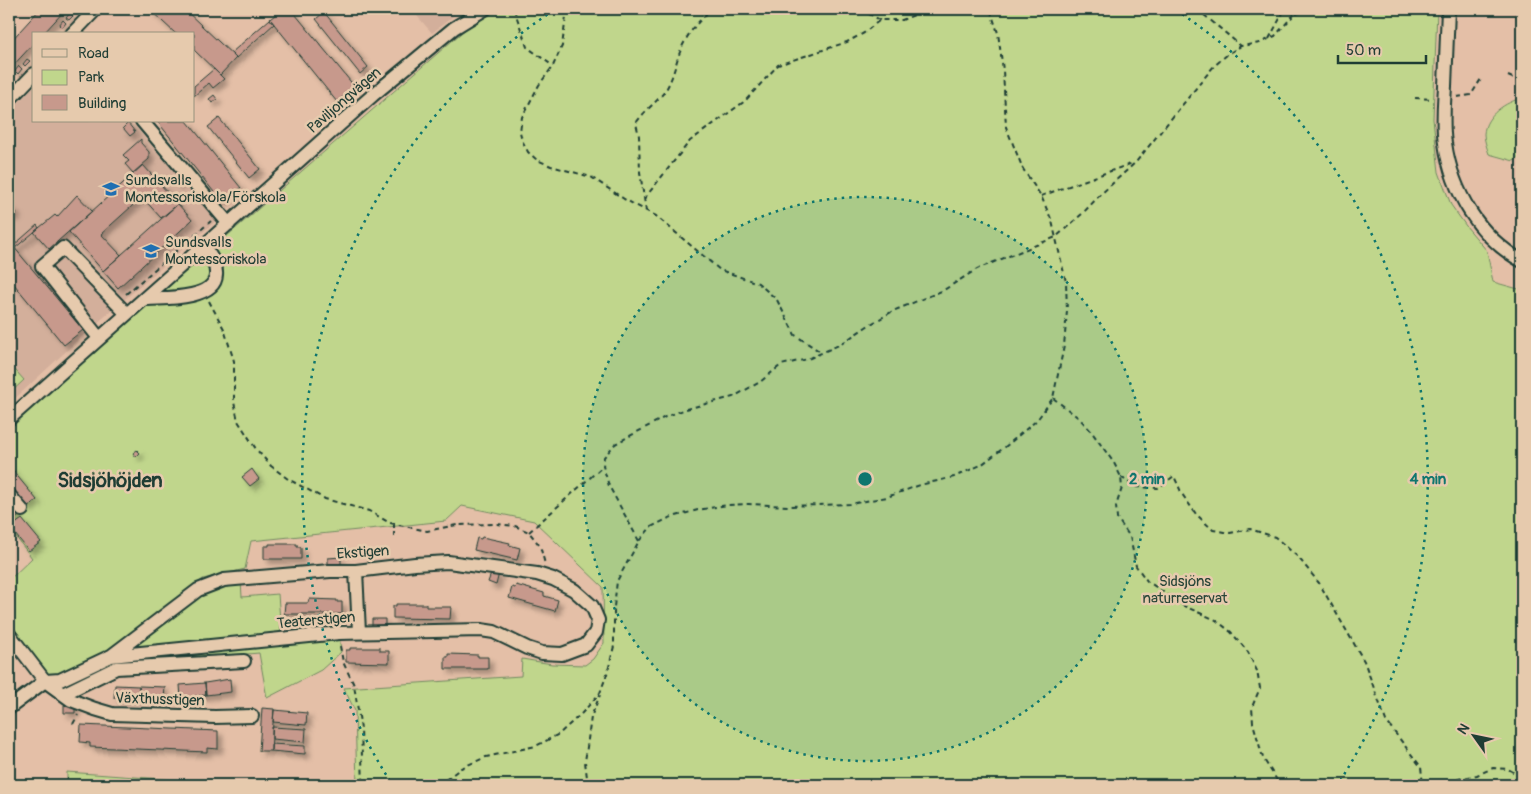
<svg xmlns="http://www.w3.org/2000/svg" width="1531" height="794" font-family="Pangolin,sans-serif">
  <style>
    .built { fill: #d3af9b }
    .green { fill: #c0d68c; stroke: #708a60 }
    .building { fill: #c7998c; stroke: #1f3d34; filter: url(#shadow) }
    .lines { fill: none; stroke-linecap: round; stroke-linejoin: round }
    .minor-casing { stroke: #1f3d34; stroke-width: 16 }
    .path { stroke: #1f3d34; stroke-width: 2; stroke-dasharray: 5 4; stroke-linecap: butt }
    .minor { stroke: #e6caad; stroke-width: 12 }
    .ring { fill: none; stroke: #0f766e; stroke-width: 2.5; stroke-dasharray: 2.5 5 }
    .labels { text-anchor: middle; stroke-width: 5; stroke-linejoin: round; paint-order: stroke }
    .street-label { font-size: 15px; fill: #1f3d34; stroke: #e6caad }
    .poi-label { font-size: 15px; fill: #1f3d34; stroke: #e6caad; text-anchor: start }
    .park-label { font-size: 15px; fill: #274538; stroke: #e6caad }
    .district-label { font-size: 20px; font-weight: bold; fill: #1f3d34; stroke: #e6caad }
    .centre { fill: #0f766e; stroke: #e6caad; stroke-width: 2.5 }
    .ring-label { font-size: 15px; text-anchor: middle; font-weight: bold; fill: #0f766e; stroke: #e6caad; stroke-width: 5; stroke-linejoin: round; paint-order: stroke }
  </style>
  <defs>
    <filter id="shadow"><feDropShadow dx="4.5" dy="4.5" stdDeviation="2.5" flood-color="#0004"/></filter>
  </defs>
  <rect width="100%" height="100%" fill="#e4bfa7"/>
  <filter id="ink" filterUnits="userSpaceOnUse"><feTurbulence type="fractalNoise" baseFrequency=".02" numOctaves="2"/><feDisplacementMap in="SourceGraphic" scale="10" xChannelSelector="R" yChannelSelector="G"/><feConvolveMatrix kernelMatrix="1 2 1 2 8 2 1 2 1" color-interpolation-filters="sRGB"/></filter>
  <g filter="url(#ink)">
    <path class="built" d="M 411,9 L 493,9 L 468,27 L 456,14 L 432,33 Z
      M 34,86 L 34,121 L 130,121 L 217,220 L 89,330 L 9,404 L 9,113 Z"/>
    <path class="green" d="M 493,9 L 1437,9 L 1433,119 L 1439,172 L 1451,205 L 1466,226 L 1487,251 L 1493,282 L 1522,290 L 1522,785 L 357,785 L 355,711 L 344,688 L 521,676 L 522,659 L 552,664 L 585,665 L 593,659 L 604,643 L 603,587 L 534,521 L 462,506 L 446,521 L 251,541 L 245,569 L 203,579 L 109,651 L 59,678 L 49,675 L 9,622 L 9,580 L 32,558 L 9,528 L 9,425 L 468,27 Z
      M 1522,98 L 1522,155 L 1514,161 L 1489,154 C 1487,148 1484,140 1484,134 C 1485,115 1506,102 1522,98 Z
      M 9,363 L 24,380 L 9,394 Z
      M 241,581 L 242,597 L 278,594 L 281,634 L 124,652 L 190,602 L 210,590 Z
      M 339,633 L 341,652 L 321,670 L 267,698 L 259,653 L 115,665 L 111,656 Z
      M 67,772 L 231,784 L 232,785 L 67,785 Z"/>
    <path class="building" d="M 40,9 L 66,9 L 43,34 L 34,34 L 34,43 L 9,70 L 9,43 Z
      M 149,9 L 184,9 L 236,58 L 220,75 L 194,50 L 194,34 L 176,34 Z
      M 282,9 L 291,9 L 355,87 L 337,102 L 270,19 Z
      M 324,12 L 368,67 L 360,74 L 316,19 Z
      M 70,13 L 73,16 L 69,20 L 66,18 Z
      M 270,19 L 274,24 L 236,58 L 231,53 Z
      M 63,20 L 66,23 L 62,28 L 59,25 Z
      M 27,59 L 30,61 L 25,66 L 23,64 Z
      M 19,66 L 22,69 L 18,74 L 15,71 Z
      M 214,69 L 224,79 L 213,88 L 209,83 L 194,96 L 194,86 Z
      M 214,95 L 217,99 L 212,103 L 209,99 Z
      M 219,118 L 260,169 L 249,178 L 208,127 Z
      M 157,121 L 187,121 L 241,188 L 222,202 Z
      M 128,123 L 135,132 L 130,136 L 123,128 Z
      M 141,139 L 141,143 L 149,152 L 149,159 L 133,173 L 125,164 L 129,161 L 123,155 Z
      M 143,165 L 178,204 L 161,218 L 142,197 L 101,234 L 121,255 L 103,271 L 69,232 Z
      M 177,176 L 182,182 L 178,185 L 173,180 Z
      M 77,195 L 92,211 L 49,249 L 34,232 L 55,215 L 57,217 Z
      M 9,204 L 17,213 L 12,217 L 9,213 Z
      M 178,204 L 192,220 L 118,288 L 103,271 Z
      M 37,225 L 39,228 L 15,248 L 13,246 Z
      M 13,246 L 83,330 L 64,345 L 9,278 L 9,249 Z
      M 137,450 L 140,453 L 136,457 L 133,453 Z
      M 9,466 L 37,500 L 27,508 L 9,486 Z
      M 252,469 L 259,479 L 250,486 L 242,477 Z
      M 9,503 L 19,516 L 9,524 Z
      M 22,519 L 41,542 L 29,551 L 10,528 Z
      M 482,537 L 510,543 L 509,545 L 520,548 L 517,560 L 474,550 L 477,538 L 481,539 Z
      M 269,544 L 297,544 L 297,547 L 301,547 L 301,559 L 264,559 L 264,546 L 269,546 Z
      M 341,557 L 341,566 L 328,566 L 328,558 Z
      M 492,571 L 499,573 L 496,585 L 488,582 Z
      M 516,585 L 544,593 L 544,596 L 558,600 L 555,611 L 509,598 L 512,587 L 515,588 Z
      M 309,599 L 337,600 L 337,602 L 342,602 L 342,614 L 284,614 L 285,603 L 308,603 Z
      M 396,604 L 426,604 L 426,607 L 451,607 L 450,619 L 393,618 L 393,606 L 396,606 Z
      M 372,619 L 385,619 L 385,627 L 372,627 Z
      M 350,648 L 380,648 L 380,651 L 389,651 L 389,663 L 346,662 L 346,650 L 350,650 Z
      M 448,654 L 478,655 L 478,657 L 488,657 L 488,669 L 445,669 L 445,657 L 448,657 Z
      M 230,679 L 231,692 L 206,695 L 205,683 Z
      M 205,683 L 206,695 L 181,698 L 180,685 Z
      M 115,685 L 139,686 L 139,699 L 114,698 Z
      M 139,686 L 165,687 L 164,699 L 139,699 Z
      M 64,705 L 75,705 L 75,713 L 64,713 Z
      M 262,708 L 274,709 L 271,751 L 259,751 Z
      M 274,710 L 307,713 L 306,725 L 273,722 Z
      M 81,725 L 218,731 L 218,749 L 207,748 L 207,752 L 90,747 L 90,743 L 80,742 Z
      M 272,727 L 306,729 L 305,742 L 272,739 Z
      M 271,744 L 305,746 L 305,754 L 271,751 Z"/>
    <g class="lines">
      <g class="minor-casing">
        <path id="minor" d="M 1448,9 C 1447,34 1446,60 1445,86 C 1444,105 1442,124 1445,143 C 1452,192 1479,237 1522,261
          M 72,34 L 96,9
          M 9,100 L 34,74
          M 142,121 L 229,224
          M 144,299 C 162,298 215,300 216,275 C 217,264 209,254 204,246
          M 99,338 L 42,266 L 63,248 L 127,314
          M 9,419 L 373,95 L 454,28 L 485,9
          M 9,495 L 22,510
          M 356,571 L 359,632
          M 9,634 L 45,681 L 71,700 L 95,709 L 112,714 L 215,717 L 252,716
          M 45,681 L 60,680 L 111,656 L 339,633 L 481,630 L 494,632 L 527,648 L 542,653 L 562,654 L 586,645 L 596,632 L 598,620 L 592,606 L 574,590 L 553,579 L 537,574 L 448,562 L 415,564 L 356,571 L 330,571 L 224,580 L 198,590 L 111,656
          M 63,694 L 116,668 L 244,661
          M 9,708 L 45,681"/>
      </g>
      <path class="path" d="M 514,9 L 527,47 L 553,66
        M 567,9 L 562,46 L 553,66 L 539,85 L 522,117 L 520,132 L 522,140 L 528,152 L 537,160 L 551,166 L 591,177 L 624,199 L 656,216 L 720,270 L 758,283 L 777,300 L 795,335 L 822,353
        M 860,9 L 880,20
        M 1197,9 L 1241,46
        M 1515,9 L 1522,23
        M 1296,14 L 1310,9
        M 1269,39 L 1285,9
        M 1508,76 L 1522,82
        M 1457,97 L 1471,95 L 1481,79
        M 1415,98 L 1433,99
        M 1041,196 L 1133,163
        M 644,199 L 690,141 L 745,101 L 778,65 L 847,42 L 864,33 L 880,20 L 902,20 L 929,9
        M 646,211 L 640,172 L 639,136 L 636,123 C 644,111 656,103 665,91 C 673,79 675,65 680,52 C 686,35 699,20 712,9
        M 126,294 L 211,221
        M 209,301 L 224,329 L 234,361 L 234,402 L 238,421 L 256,449 L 271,466 L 288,479 L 325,499 L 369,511 L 390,523 L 427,531 L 457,525 L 497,524 L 515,526 L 529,532 L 540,546 L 545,564
        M 1053,398 L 1080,419 L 1091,431 L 1114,463 L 1121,477 L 1122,488 L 1116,506 L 1117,518 L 1130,537 L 1136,566 L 1147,581 L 1184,606 L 1216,620 L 1231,632 L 1248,652 L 1257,671 L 1260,688 L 1252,707 L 1253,723 L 1263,758 L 1280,785
        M 1121,477 L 1135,487 L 1158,488 L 1174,476 L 1182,494 L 1196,514 L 1213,530 L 1230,533 L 1250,529 L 1275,537 L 1298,557 L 1319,583 L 1364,661 L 1386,721 L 1421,767 L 1423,785
        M 394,523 L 394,536
        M 529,532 L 602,467
        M 639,541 L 609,486 L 603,466 L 604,457 L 615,444 L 665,417 L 686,409 L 733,397 L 760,382 L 781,365 L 808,359 L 841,344 L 866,327 L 893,311 L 944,290 L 977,269 L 1056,237 L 1082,214 L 1101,194 L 1136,162 L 1214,66 L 1228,54 L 1241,46 L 1260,43 L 1275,36 L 1299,9
        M 340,646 L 343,662 L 354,685 L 357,704 L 361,729 L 363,785
        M 73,724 L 78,715
        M 439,785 L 461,768 L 486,757 L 536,746 L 559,734 L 582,713 L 600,693 L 608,671 L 614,646 L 614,607 L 617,581 L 639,541 L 651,527 L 669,518 L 698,510 L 727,505 L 749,504 L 789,506 L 850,504 L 887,497 L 920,485 L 954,477 L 981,465 L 1005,447 L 1037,420 L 1053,398 L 1064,346 L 1067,311 L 1066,282 L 1052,221 L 1041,196 L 1023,169 L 1006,127 L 1003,70 L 998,33 L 990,9
        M 588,785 L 585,762 L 591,717 L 600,695
        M 1440,785 L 1459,779 L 1477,775 L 1493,768 L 1508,769 L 1522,777"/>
      <use href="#minor" class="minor"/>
    </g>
  </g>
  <circle cx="865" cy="479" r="282" fill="#0f766e" fill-opacity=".12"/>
  <g class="ring">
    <circle cx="865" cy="479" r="282"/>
    <path d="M390 781A563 563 0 0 1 554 10M1176 10A563 563 0 0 1 1340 781"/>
  </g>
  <defs>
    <g id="school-bare" transform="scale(1.35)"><path d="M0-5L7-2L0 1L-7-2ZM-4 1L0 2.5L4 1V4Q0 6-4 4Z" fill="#1f6fb2" stroke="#e6caad" stroke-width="2.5" paint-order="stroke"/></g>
  </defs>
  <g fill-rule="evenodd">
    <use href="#school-bare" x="111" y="189"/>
    <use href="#school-bare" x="151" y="251"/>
  </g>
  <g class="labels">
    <g class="street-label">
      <text transform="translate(344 100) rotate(-41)" y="5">Paviljongvägen</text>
      <text transform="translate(363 552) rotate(-4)" y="5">Ekstigen</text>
      <text transform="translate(316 620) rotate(-5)" y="5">Teaterstigen</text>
      <text transform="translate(160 699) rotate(2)" y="5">Växthusstigen</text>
    </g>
    <g class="poi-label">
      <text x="125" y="185">Sundsvalls<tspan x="125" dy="17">Montessoriskola/Förskola</tspan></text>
      <text x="165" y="247">Sundsvalls<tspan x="165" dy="17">Montessoriskola</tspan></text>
    </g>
    <g class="park-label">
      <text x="1185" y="586">Sidsjöns<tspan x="1185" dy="17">naturreservat</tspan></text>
    </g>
    <g class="district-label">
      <text x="110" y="487">Sidsjöhöjden</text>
    </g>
  </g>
  <circle cx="865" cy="479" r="8" class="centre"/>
  <g class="ring-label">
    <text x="1147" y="484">2 min</text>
    <text x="1428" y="484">4 min</text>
  </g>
  <rect width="1531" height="794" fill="none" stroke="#e6caad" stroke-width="30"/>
  <rect x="15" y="15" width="1501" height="764" fill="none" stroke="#1f3d34" stroke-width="2" filter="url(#ink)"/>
  <rect x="32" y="32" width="162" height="90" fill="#e6caad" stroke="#96927d"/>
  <rect x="42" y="49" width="25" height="8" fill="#e6caad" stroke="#96927d"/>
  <text x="78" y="58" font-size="15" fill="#1f3d34">Road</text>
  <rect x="42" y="70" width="25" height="15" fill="#c0d68c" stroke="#96927d"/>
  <text x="78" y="82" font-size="15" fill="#1f3d34">Park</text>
  <rect x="42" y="95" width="25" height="15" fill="#c7998c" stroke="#96927d"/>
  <text x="78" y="108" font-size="15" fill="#1f3d34">Building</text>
  <g transform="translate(1474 736) rotate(303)" stroke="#e6caad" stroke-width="4" paint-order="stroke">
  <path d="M0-4L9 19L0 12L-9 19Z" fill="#1f3d34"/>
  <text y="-8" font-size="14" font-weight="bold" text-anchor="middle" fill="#1f3d34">N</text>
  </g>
  <path d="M1338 55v8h88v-8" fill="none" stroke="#1f3d34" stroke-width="2.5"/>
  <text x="1346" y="55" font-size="15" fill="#1f3d34" stroke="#e6caad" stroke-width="4" paint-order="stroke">50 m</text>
</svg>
